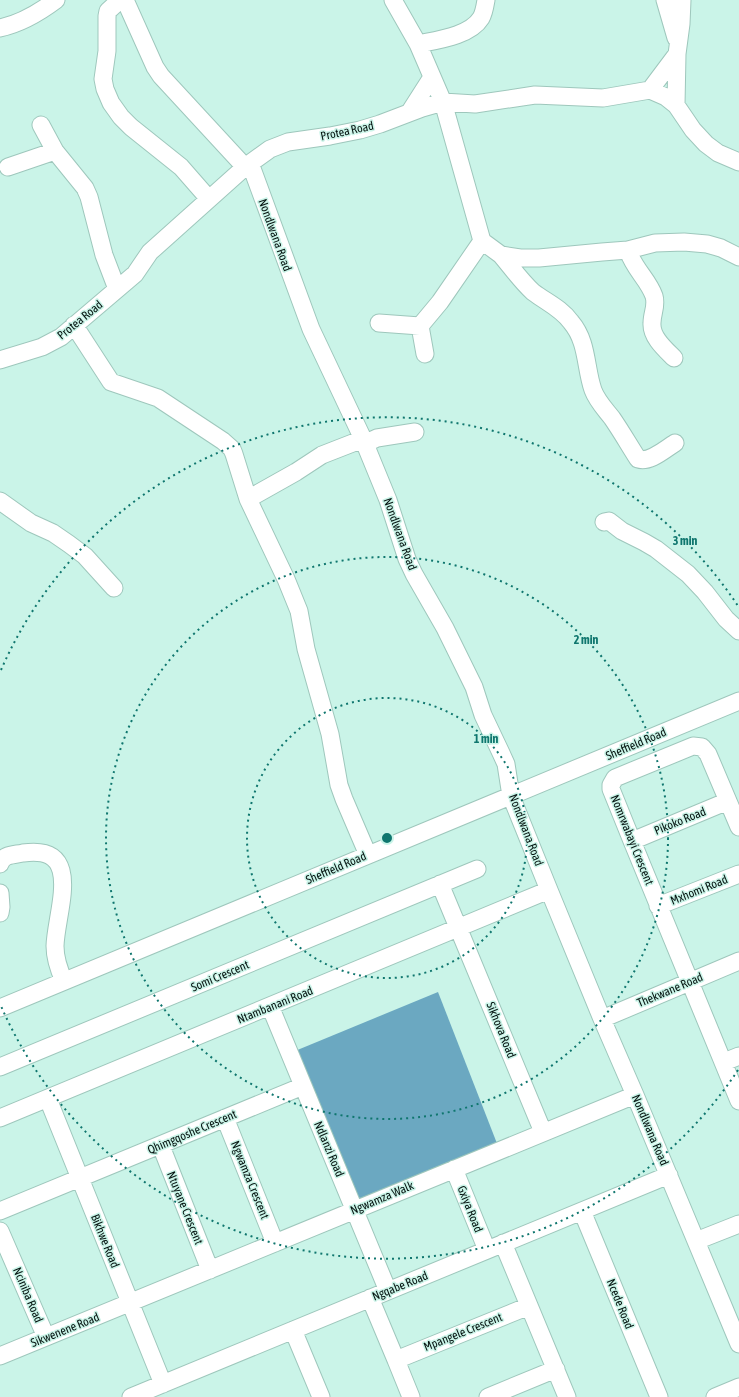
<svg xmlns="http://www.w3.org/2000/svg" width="739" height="1397" font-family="'Asap Condensed',sans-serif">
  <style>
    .water { fill: #6ba8c1 }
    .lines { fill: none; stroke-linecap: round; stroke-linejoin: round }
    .minor-casing { stroke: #9ec7bc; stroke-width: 19 }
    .minor { stroke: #fff; stroke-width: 17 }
    .ring { fill: none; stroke: #0f766e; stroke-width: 2; stroke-dasharray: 2 4 }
    .labels { text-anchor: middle; stroke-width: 3; stroke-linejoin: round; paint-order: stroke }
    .street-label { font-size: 12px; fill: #051310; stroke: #caf4e8 }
    .centre { fill: #0f766e; stroke: #caf4e8; stroke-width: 2 }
    .ring-label { font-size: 12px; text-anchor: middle; font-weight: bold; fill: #0f766e; stroke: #caf4e8; stroke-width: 3; stroke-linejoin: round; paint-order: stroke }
  </style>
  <rect width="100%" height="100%" fill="#caf4e8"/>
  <path class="water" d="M 438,992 L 498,1146 L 366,1201 L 355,1197 L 295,1051 Z"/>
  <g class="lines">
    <g class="minor-casing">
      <path id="minor" d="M 120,0 L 108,11 L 107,16 L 107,51 L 103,79 L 105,89 L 111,103 L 121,117 L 131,127 L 181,167 L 209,199
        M 125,0 L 155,67 L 161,76 L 245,167
        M 393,0 L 418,44 L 443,102 L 482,241 L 501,255 L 520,258 L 539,258 L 602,252 L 628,250 L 655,243 L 684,242 L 707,244 L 721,248 L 739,257
        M 665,0 L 676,38
        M 0,28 C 19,24 40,12 56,0
        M 418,44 C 437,40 470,36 481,18 C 484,13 485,6 486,0
        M 650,90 L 677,54
        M 676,105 L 677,54 L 681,24 L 682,0
        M 409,113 L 432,77
        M 41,125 L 55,151 L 85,188 L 89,197 L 104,255 L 117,289
        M 250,163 L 311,329 L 363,439 L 388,500 L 407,559 L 414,574 L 445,628 L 474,687 L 483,715 L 501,753 L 506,764 L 511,796 L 549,890 L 602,1019 L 635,1095 L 739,1344
        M 8,167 L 55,151
        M 628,250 C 633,268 648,279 654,296 C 657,306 652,313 652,323 C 651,337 665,349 674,358
        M 501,255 C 512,268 521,281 533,292 C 546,302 561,308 571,322 C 588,342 585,367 593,390 C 597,401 605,409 612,418 C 621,431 629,445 638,459 C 650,463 665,449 675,443
        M 379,323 L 420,326
        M 74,325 L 111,382 L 158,398 L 223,441 L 232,449 L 234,454 L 248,499 L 286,579 L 299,611 L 306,649 L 330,734 L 339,785 L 344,799 L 368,855
        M 420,326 L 440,302 L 482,241
        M 420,326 L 425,354
        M 0,360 L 42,347 L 61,337 L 135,274 L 150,252 L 245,167 L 270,149 L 288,142 L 330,136 L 360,130 L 380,124 L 422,108 L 443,102 L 475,104 L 535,95 L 603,98 L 650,90 L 666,97 L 676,105 L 693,130 L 706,144 L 718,153 L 739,162
        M 364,444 L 377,438 L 415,432
        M 248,499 L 296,472 L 322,455 L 363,439
        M 0,501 L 31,523 L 53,533 L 69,544 L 85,556 L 114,588
        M 604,522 L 609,521 L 622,531 L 644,542 L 656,549 L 688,574 L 705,592 L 726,619 L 739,631
        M 739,827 L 708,754 L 702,747 L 693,746 L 615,778 L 611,785 L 611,789 L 632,841 L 739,1101
        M 632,841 L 728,801
        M 0,864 C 3,854 14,855 23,853 C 85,844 56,911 55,946 C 55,957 59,970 64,981
        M 440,884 L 543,1132
        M 0,893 L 1,907 L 0,913
        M 658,906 L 739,874
        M 270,1006 L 388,1291
        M 0,1008 L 739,701
        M 602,1019 L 739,961
        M 724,1062 L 739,1056
        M 0,1067 L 477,869
        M 48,1099 L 163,1384
        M 0,1118 L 549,890
        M 225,1118 L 275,1243
        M 161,1146 L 210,1270
        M 454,1169 L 487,1250
        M 0,1211 L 303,1086
        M 582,1211 L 659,1397
        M 0,1231 L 46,1337
        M 696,1241 L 739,1224
        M 503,1243 L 567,1397
        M 370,1298 L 396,1360 L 529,1306
        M 293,1330 L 321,1397
        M 0,1356 L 635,1095
        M 396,1360 L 411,1397
        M 131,1397 L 669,1175
        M 488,1397 L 556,1369
        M 715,1397 L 739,1387"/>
    </g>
    <use href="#minor" class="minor"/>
  </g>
  <g class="ring">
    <circle cx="387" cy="838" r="140"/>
    <circle cx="387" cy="838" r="281"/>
    <path d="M738 1070A421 421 0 0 1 1 1006M1 670A421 421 0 0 1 738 606"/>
  </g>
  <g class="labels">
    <g class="street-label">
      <text transform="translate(347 131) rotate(-12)" y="4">Protea Road</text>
      <text transform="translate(275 235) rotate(70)" y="4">Nondlwana Road</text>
      <text transform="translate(80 320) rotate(-39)" y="4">Protea Road</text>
      <text transform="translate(400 534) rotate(70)" y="4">Nondlwana Road</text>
      <text transform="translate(636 744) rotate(-23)" y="4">Sheffield Road</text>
      <text transform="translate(680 821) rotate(-22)" y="4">Pikoko Road</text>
      <text transform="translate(526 830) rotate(69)" y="4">Nondlwana Road</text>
      <text transform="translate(632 840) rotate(68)" y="4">Nomrwabayi Crescent</text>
      <text transform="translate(336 868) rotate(-23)" y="4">Sheffield Road</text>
      <text transform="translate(699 890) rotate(-22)" y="4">Mxhomi Road</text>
      <text transform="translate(220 976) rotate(-23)" y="4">Somi Crescent</text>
      <text transform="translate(670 990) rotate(-23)" y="4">Thekwane Road</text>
      <text transform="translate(275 1005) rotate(-22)" y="4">Ntambanani Road</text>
      <text transform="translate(501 1030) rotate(68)" y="4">Sikhova Road</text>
      <text transform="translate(650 1130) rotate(67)" y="4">Nondlwana Road</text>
      <text transform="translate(192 1132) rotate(-23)" y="4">Qhimgqoshe Crescent</text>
      <text transform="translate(329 1149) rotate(67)" y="4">Ndlanzi Road</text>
      <text transform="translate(250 1180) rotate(68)" y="4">Ngwamza Crescent</text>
      <text transform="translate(382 1198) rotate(-23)" y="4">Ngwamza Walk</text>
      <text transform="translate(185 1208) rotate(68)" y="4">Ntuyane Crescent</text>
      <text transform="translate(470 1209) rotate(68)" y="4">Gxiya Road</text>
      <text transform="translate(105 1241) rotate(68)" y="4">Bikhwe Road</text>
      <text transform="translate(400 1286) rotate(-22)" y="4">Ngqabe Road</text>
      <text transform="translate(28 1295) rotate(67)" y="4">Nciniba Road</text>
      <text transform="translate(620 1304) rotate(68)" y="4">Ncede Road</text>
      <text transform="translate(65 1330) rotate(-22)" y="4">Sikwenene Road</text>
      <text transform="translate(463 1332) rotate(-22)" y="4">Mpangele Crescent</text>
    </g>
  </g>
  <circle cx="387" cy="838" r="6" class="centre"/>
  <g class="ring-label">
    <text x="685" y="545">3 min</text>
    <text x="586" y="644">2 min</text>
    <text x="486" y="743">1 min</text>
  </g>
</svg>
